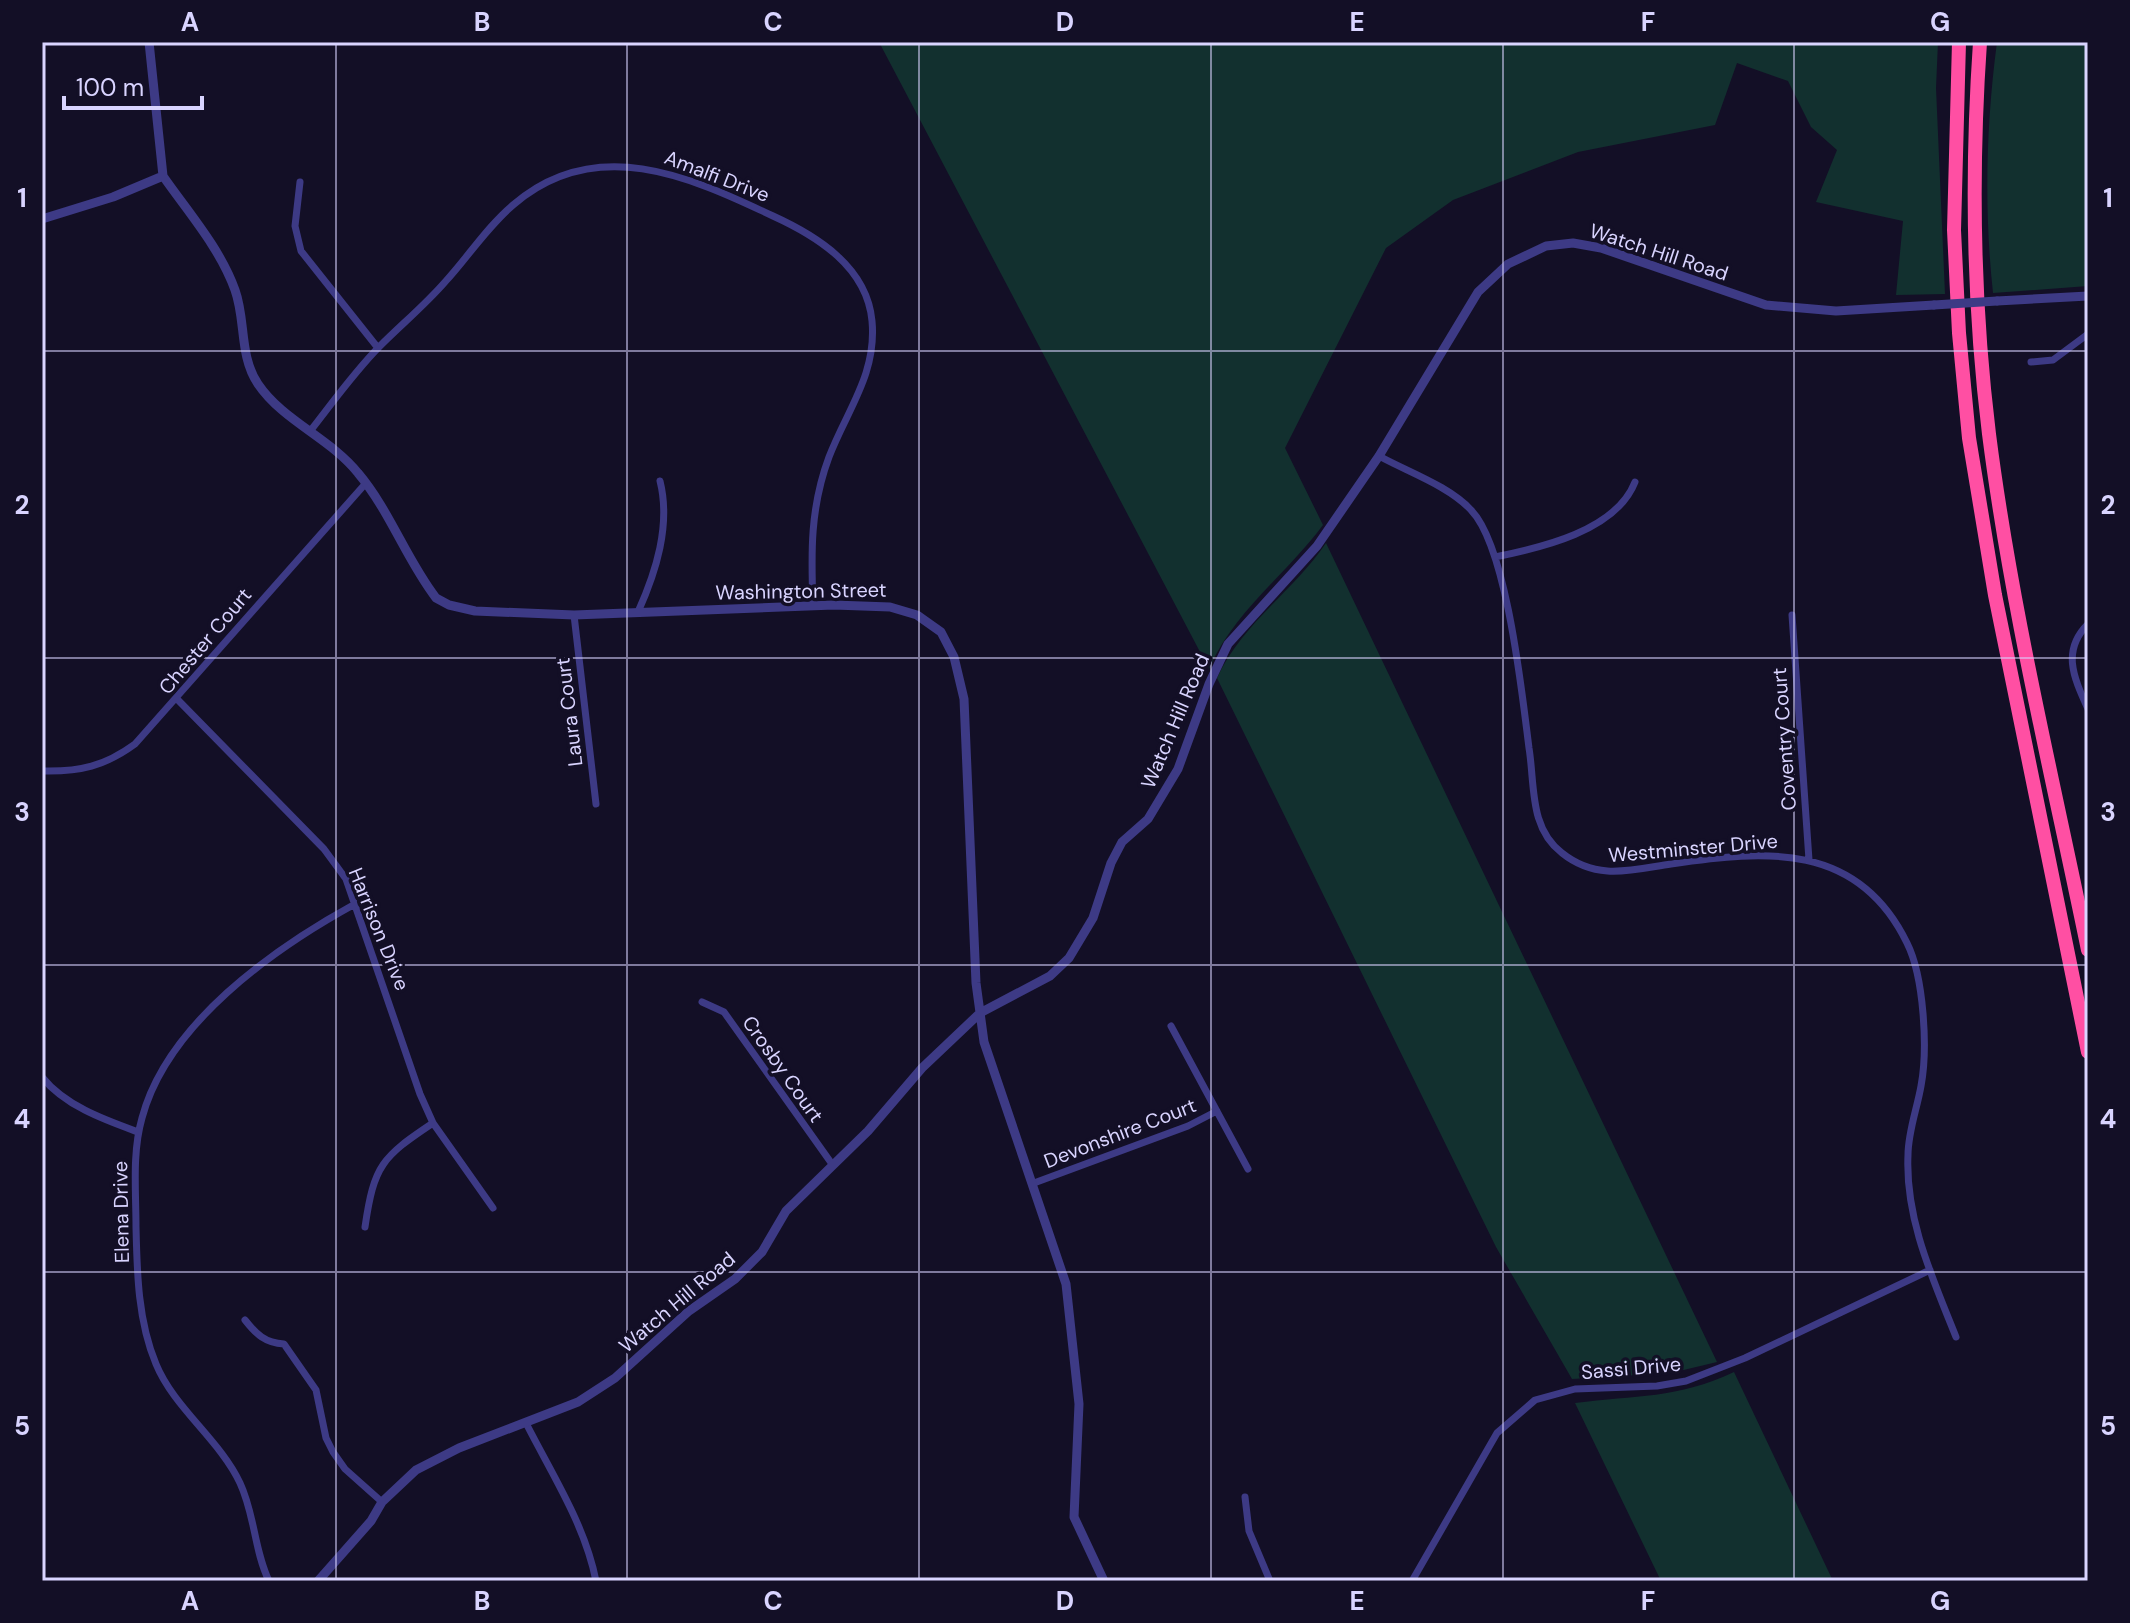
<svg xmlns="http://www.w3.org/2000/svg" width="2130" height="1623" font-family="'DM Sans',sans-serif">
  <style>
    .green { fill: #12302f }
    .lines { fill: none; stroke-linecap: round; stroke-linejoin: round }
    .minor { stroke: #3d3a85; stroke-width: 7 }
    .tertiary { stroke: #3d3a85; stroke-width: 9 }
    .motorway { stroke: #ff4fa3; stroke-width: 14 }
    .tertiary-bridge { stroke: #3d3a85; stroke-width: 9 }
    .grid { fill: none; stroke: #d9d4ff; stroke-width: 2; stroke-opacity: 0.55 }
    .labels { text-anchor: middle; stroke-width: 7; stroke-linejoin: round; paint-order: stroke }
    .street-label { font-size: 20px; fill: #d9d4ff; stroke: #130f26 }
    .neatline { fill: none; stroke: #d9d4ff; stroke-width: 3 }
    .grid-label { font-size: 26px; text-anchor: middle; font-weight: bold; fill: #d9d4ff }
  </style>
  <rect width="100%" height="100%" fill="#130f26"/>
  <path class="green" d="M 879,42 L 1938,42 L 1936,88 L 1945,294 L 1896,295 L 1903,221 L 1816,202 L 1837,150 L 1811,127 L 1788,81 L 1737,63 L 1715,125 L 1578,152 L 1453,200 L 1386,248 L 1285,448 L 1323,525 C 1286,575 1234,611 1209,669 Z
    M 1997,42 L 2088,42 L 2088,286 L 1993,293 C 1984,210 1986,125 1997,42 Z
    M 1326,543 L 1717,1362 L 1671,1373 L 1572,1379 L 1496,1247 L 1217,678 C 1242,623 1293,592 1326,543 Z
    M 1734,1372 L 1833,1581 L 1661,1581 L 1575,1403 C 1636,1395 1677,1399 1734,1372 Z"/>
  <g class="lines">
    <path class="minor" d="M 300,182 L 295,226 L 301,251 L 378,348
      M 2031,362 L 2053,360 L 2088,334
      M 311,430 C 333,402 355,371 380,346 C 402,324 425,305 445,282 C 468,257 487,227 513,205 C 595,134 689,176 773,216 C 817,236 867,267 872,321 C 877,374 847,410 829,457 C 810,508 811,553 813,606
      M 1379,456 C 1408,472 1449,486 1471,510 C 1507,547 1522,694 1529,748 C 1535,785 1529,828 1562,853 C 1597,881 1631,870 1671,864 C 1766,850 1858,842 1907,943 C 1924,977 1928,1049 1921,1086 C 1917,1109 1908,1132 1908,1155 C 1905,1219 1933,1279 1956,1337
      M 1495,557 C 1540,548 1616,531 1635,482
      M 638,612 C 656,572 671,525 660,481
      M 574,615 L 596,804
      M 1792,615 L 1809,860
      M 2088,624 C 2061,651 2074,678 2088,709
      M 178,700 L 324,849 L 346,879 L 420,1094 L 433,1123 L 493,1208
      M 42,771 C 80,772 105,766 135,744 L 366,483
      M 702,1002 L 724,1012 L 832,1164
      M 1171,1026 L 1248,1169
      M 42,1077 C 65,1106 105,1120 138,1132
      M 1034,1183 L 1188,1126 L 1217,1111
      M 365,1227 C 374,1165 382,1157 433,1123
      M 245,1320 C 256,1334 265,1343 284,1344 L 316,1390 L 326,1438 L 333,1452 L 345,1469 L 382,1502
      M 527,1425 C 553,1476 585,1525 596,1581
      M 1245,1497 L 1249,1531 L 1270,1581
      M 269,1581 C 254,1550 255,1515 240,1483 C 220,1440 174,1408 156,1364 C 138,1321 137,1273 136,1227 C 136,1191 132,1153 142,1118 C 167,1024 273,949 355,904
      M 1412,1581 L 1497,1433 L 1535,1400 L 1575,1389 L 1657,1386 L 1686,1381 L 1745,1358 L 1930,1270"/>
    <path class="tertiary" d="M 149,42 L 163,176
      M 163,176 C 188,212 220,248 235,290 C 246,320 239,356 258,384 C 283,421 330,438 358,473 C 390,511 406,559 436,598 L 449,605 L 475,611 L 574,615 L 834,605 L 890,607 L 917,615 L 941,632 L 954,657 L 964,699 L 976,983 L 984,1042 L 1066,1284 L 1079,1404 L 1074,1517 L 1104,1581
      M 42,219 L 113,197 L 163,176
      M 1997,301 L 2088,296
      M 318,1581 L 371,1521 L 382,1502 L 416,1470 L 459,1448 L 578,1402 L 615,1378 L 689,1311 L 735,1279 L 762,1252 L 786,1211 L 868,1131 L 922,1068 L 980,1013 L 1050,976 L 1069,958 L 1093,918 L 1111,863 L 1122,842 L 1148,819 L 1178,769 L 1209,684 L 1228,644 L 1317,546 L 1379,456 L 1478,292 L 1508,264 L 1546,246 L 1573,243 L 1601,248 L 1766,305 L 1836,311 L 1934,305"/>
    <path class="motorway" d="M 1959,42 L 1954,230 L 1959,333 L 1969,438 L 1995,595 L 2088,1052
      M 1980,42 C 1971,173 1973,304 1989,434 C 2011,607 2053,779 2088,950"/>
    <path class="tertiary-bridge" d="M 1934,305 L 1997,301"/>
  </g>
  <path class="grid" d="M 336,42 L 336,1581M 627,42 L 627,1581M 919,42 L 919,1581M 1211,42 L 1211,1581M 1503,42 L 1503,1581M 1794,42 L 1794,1581M 42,351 L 2088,351M 42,658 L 2088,658M 42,965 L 2088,965M 42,1272 L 2088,1272"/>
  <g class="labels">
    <g class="street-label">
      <text transform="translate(717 176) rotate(21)" y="7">Amalfi Drive</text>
      <text transform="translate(1659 252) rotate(18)" y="7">Watch Hill Road</text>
      <text transform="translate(801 591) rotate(-1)" y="7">Washington Street</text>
      <text transform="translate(205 641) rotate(-50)" y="7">Chester Court</text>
      <text transform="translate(569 712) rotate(-97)" y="7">Laura Court</text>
      <text transform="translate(1175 721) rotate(-67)" y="7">Watch Hill Road</text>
      <text transform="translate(1784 739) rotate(-94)" y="7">Coventry Court</text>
      <text transform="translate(1693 848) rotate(-5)" y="7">Westminster Drive</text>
      <text transform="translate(379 929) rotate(68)" y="7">Harrison Drive</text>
      <text transform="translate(783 1069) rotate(55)" y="7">Crosby Court</text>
      <text transform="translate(1120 1133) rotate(-21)" y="7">Devonshire Court</text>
      <text transform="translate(121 1212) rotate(-91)" y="7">Elena Drive</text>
      <text transform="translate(677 1302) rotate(-40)" y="7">Watch Hill Road</text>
      <text transform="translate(1631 1368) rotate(-5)" y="7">Sassi Drive</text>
    </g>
  </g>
  <rect width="2130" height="1623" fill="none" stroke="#130f26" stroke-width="88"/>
  <path d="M64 96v12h138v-12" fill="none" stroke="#d9d4ff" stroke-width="4"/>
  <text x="76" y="96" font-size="24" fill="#d9d4ff" stroke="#130f26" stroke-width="6" paint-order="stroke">100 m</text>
  <rect x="44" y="44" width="2042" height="1535" class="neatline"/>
  <g class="grid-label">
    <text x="190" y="31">A</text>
    <text x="482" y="31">B</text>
    <text x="773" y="31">C</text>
    <text x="1065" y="31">D</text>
    <text x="1357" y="31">E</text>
    <text x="1648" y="31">F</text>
    <text x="1940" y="31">G</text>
    <text x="22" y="207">1</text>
    <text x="2108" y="207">1</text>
    <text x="22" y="514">2</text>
    <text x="2108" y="514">2</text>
    <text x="22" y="821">3</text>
    <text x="2108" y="821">3</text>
    <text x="22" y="1128">4</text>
    <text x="2108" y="1128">4</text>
    <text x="22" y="1435">5</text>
    <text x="2108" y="1435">5</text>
    <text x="190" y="1610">A</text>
    <text x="482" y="1610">B</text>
    <text x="773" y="1610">C</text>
    <text x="1065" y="1610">D</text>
    <text x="1357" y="1610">E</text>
    <text x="1648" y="1610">F</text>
    <text x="1940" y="1610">G</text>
  </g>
</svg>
